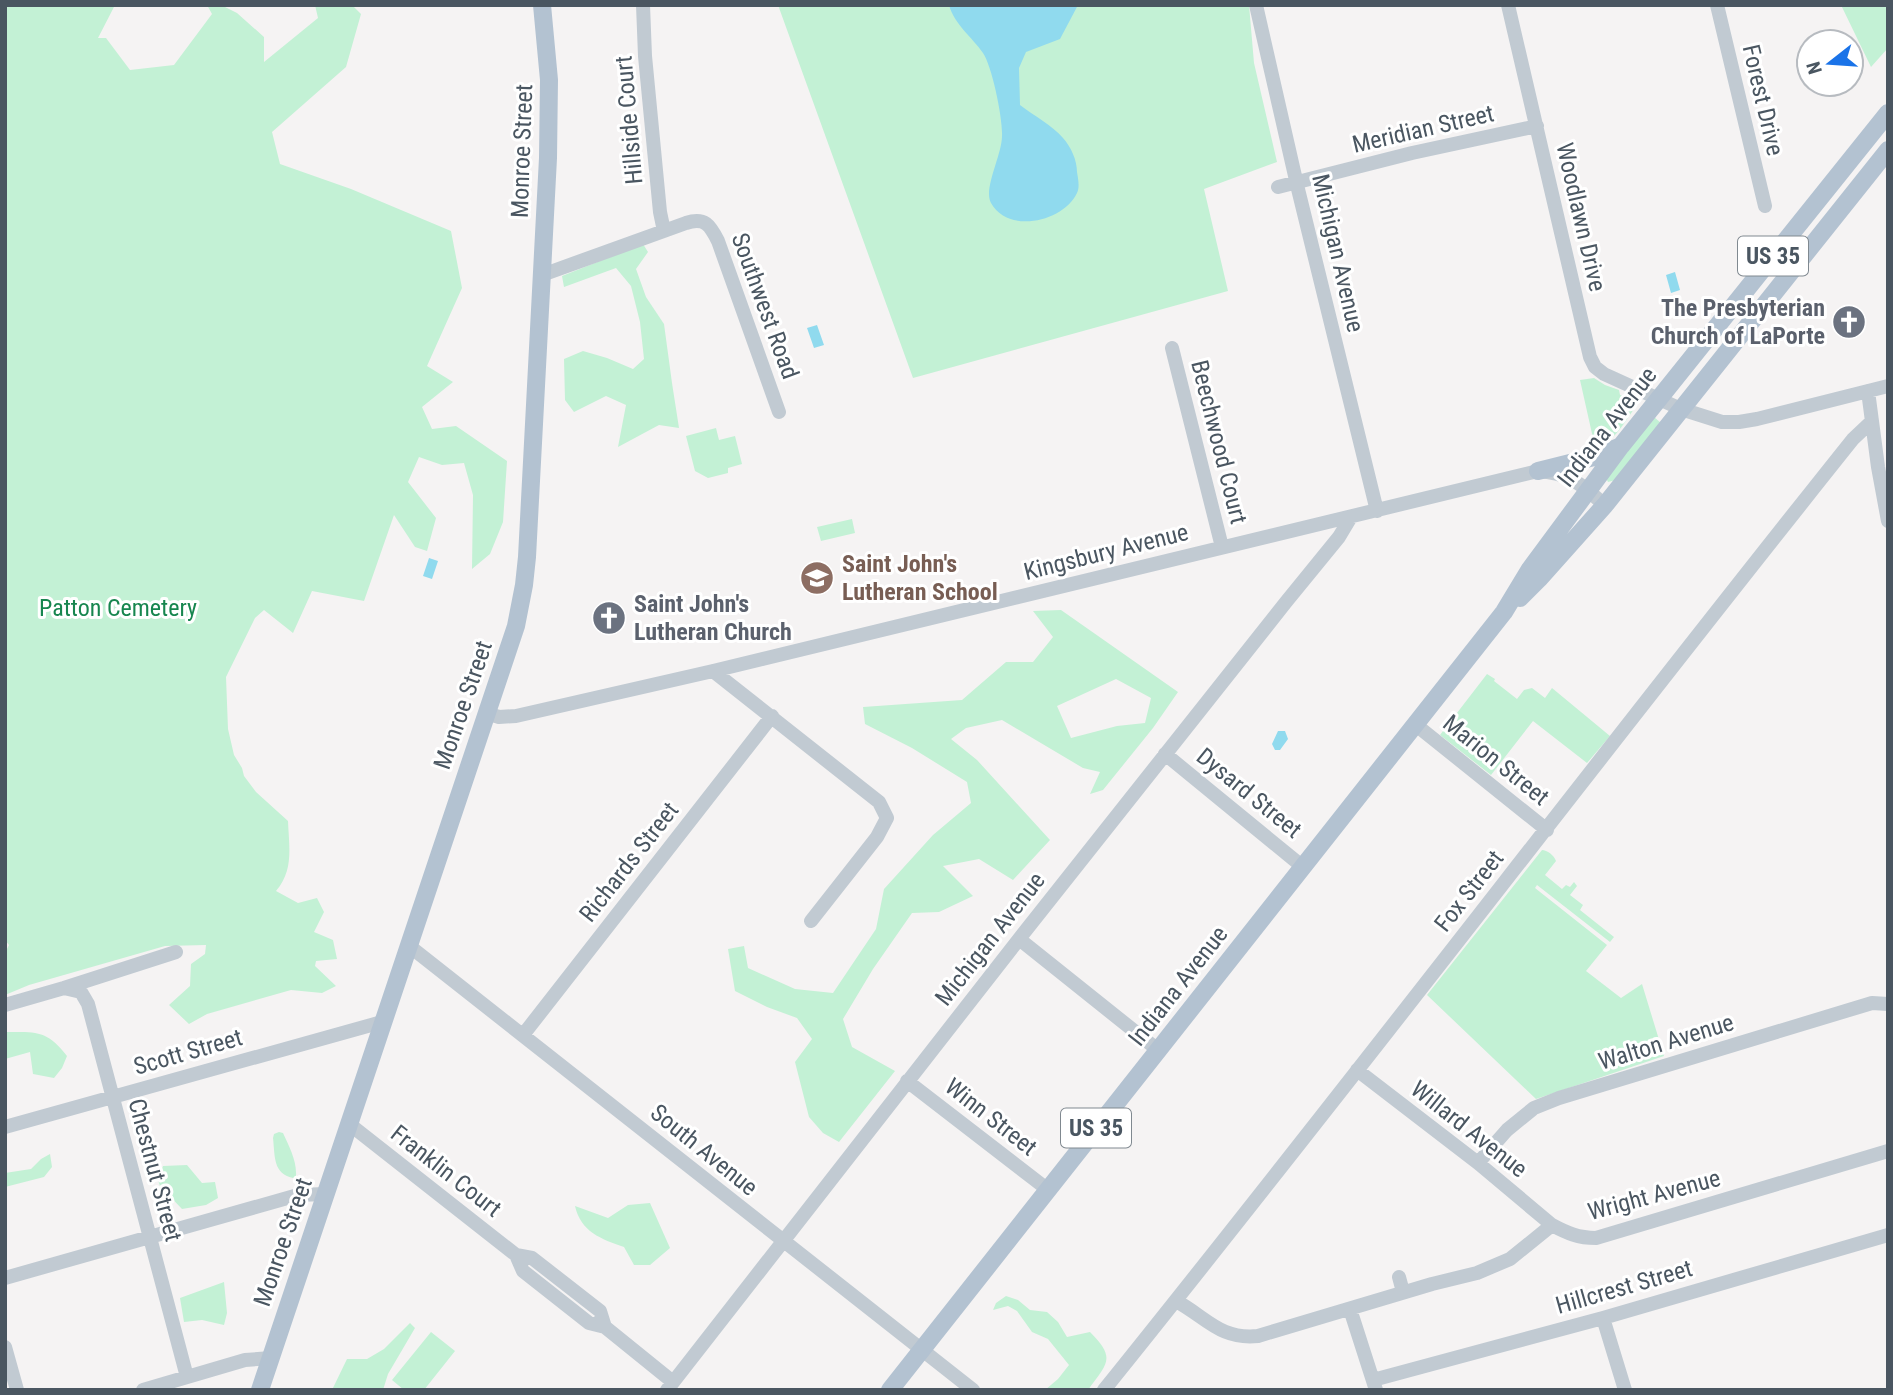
<svg xmlns="http://www.w3.org/2000/svg" width="1893" height="1395" font-family="'Roboto Condensed',sans-serif">
  <style>
    .green { fill: #c3f1d5; fill-rule: evenodd }
    .water { fill: #90daee }
    .lines { fill: none; stroke-linecap: round; stroke-linejoin: round }
    .minor { stroke: #c1cad2; stroke-width: 14 }
    .major { stroke: #b3c2d1; stroke-width: 18 }
    .labels { text-anchor: middle; stroke-width: 6; stroke-linejoin: round; paint-order: stroke }
    .shield { fill: #fff; stroke: #808990; stroke-width: 2 }
    .shield-label { font-size: 23px; font-weight: bold; fill: #4a5661 }
    .street-label { font-size: 24px; fill: #4a5661; stroke: #fff }
    .worship-label { font-size: 24px; font-weight: bold; fill: #5b616d; stroke: #fff; text-anchor: end }
    .education-label { font-size: 24px; font-weight: bold; fill: #785e54; stroke: #fff; text-anchor: start }
    .park-label { font-size: 24px; fill: #17864f; stroke: #fff }
  </style>
  <rect width="100%" height="100%" fill="#f5f3f3"/>
  <path class="green" d="M 5,5 L 115,5 L 98,38 L 106,38 L 130,70 L 174,65 L 212,14 L 207,5 L 225,5 L 225,7 L 237,13 L 264,37 L 264,62 L 318,18 L 315,5 L 352,5 L 361,14 L 346,67 L 272,132 L 280,164 L 351,189 L 451,231 L 462,288 L 427,366 L 453,382 L 422,407 L 432,429 L 456,426 L 507,461 L 503,522 L 490,554 L 472,569 L 473,495 L 464,463 L 442,465 L 419,457 L 408,482 L 436,518 L 427,551 L 415,547 L 394,515 L 364,601 L 312,591 L 293,633 L 264,610 L 255,618 L 226,677 L 228,729 L 234,755 L 242,768 L 244,776 L 256,792 L 288,821 C 289,847 294,870 276,891 L 298,903 L 317,898 L 324,912 L 314,932 L 333,940 L 337,959 L 316,961 L 315,966 L 336,986 L 322,993 L 291,990 L 207,1014 L 189,1024 L 169,1005 L 190,986 L 191,964 L 205,954 L 206,945 L 165,946 L 29,985 L 5,995 L 5,953 L 9,945 L 5,940 Z
    M 778,5 L 1249,5 L 1254,63 L 1277,162 L 1204,189 L 1228,291 L 913,378 Z
    M 1841,5 L 1888,5 L 1888,48 L 1871,67 Z
    M 643,244 L 648,252 L 636,269 L 646,297 L 664,324 L 672,383 L 679,428 L 659,425 L 618,447 L 626,405 L 606,396 L 574,412 L 565,400 L 564,359 L 583,351 L 607,358 L 633,369 L 644,359 L 640,322 L 631,286 L 616,268 L 564,287 L 562,276 Z
    M 1594,378 L 1605,385 L 1619,390 L 1620,395 L 1636,401 L 1637,403 L 1636,406 C 1626,420 1613,445 1595,447 L 1580,380 Z
    M 1654,417 L 1661,423 L 1616,480 L 1608,482 L 1606,478 Z
    M 716,428 L 719,440 L 735,436 L 742,464 L 728,468 L 728,473 L 708,478 L 695,471 L 686,436 Z
    M 852,519 L 855,533 L 821,541 L 817,527 Z
    M 1061,610 L 1178,692 L 1153,728 L 1103,790 L 1090,794 L 1100,772 L 1083,768 L 1002,720 L 966,728 L 951,739 L 977,760 L 1050,840 L 1013,880 L 979,859 L 943,866 L 973,896 L 939,912 L 912,913 L 873,969 L 843,1019 L 852,1047 L 895,1071 L 839,1142 L 823,1133 L 809,1117 L 795,1062 L 812,1039 L 797,1018 L 767,1007 L 735,991 L 728,949 L 744,946 L 748,968 L 795,989 L 833,993 L 876,929 L 884,889 L 933,835 L 971,803 L 967,782 L 912,748 L 865,724 L 863,707 L 962,700 L 1006,662 L 1033,662 L 1053,637 L 1033,611 ZM 1116,679 L 1151,698 L 1145,723 L 1117,726 L 1071,738 L 1057,706 Z
    M 1487,674 L 1495,679 L 1494,681 L 1517,699 L 1524,690 L 1532,688 L 1545,698 L 1552,688 L 1610,736 L 1587,763 L 1533,721 L 1491,775 L 1440,735 Z
    M 1542,850 C 1547,850 1554,855 1556,861 L 1545,875 L 1562,889 L 1566,885 L 1570,887 L 1574,882 L 1577,886 L 1570,895 L 1583,905 L 1580,910 L 1614,937 L 1610,942 L 1537,885 L 1535,888 L 1607,945 L 1586,971 L 1621,998 L 1642,984 L 1664,1056 L 1536,1099 L 1427,995 Z
    M 5,1032 C 37,1032 47,1030 67,1056 L 62,1068 L 54,1078 L 33,1074 L 30,1052 L 5,1059 Z
    M 279,1132 L 283,1133 C 289,1146 297,1161 296,1176 L 293,1178 C 273,1174 275,1156 273,1138 L 274,1134 Z
    M 50,1154 L 52,1167 L 44,1177 L 5,1187 L 5,1173 L 31,1169 L 41,1159 Z
    M 187,1165 L 202,1183 L 215,1182 L 218,1198 L 206,1205 L 182,1209 L 160,1186 L 158,1180 L 163,1166 Z
    M 650,1203 L 670,1248 L 650,1265 L 634,1265 L 624,1247 C 601,1239 581,1232 575,1206 L 608,1218 L 628,1205 Z
    M 224,1282 L 227,1313 L 224,1325 L 202,1320 L 184,1322 L 180,1298 Z
    M 1006,1296 L 1018,1300 L 1030,1310 L 1047,1312 L 1058,1322 L 1067,1337 L 1090,1332 C 1116,1358 1108,1363 1088,1390 L 1045,1390 L 1058,1379 L 1069,1365 L 1048,1339 L 1032,1332 L 1017,1311 L 1008,1306 L 993,1310 L 996,1303 Z
    M 410,1323 L 415,1328 L 388,1374 L 383,1390 L 332,1390 L 347,1359 L 367,1359 L 384,1349 Z
    M 431,1332 L 455,1351 L 424,1390 L 404,1390 L 392,1380 Z"/>
  <path class="water" d="M 949,5 L 1078,5 L 1060,39 L 1026,52 L 1019,68 L 1020,105 C 1034,116 1052,125 1063,138 C 1071,147 1077,160 1077,172 C 1078,178 1080,187 1077,193 C 1064,221 1009,235 991,203 C 983,189 1002,155 1002,136 C 1003,119 992,66 983,53 C 972,37 954,24 949,5 Z
    M 1675,272 L 1680,290 L 1671,293 L 1666,275 Z
    M 817,325 L 824,345 L 814,348 L 807,328 Z
    M 429,558 L 438,561 L 432,579 L 423,576 Z
    M 1278,731 L 1285,731 L 1288,739 L 1280,750 L 1275,750 L 1272,744 Z"/>
  <g class="lines">
    <path class="minor" d="M 643,5 L 645,56 L 660,212 L 664,231
      M 1256,5 L 1298,189 L 1377,511
      M 1508,5 L 1590,357 L 1595,367 L 1604,374 L 1681,409 L 1722,422 L 1739,422 L 1757,419 L 1888,386
      M 1717,5 L 1765,206
      M 1278,187 L 1412,153 L 1537,126
      M 542,275 L 686,223 C 705,217 710,225 718,241 L 779,412
      M 1172,348 L 1222,547
      M 1868,391 L 1878,467 L 1888,521
      M 713,671 L 879,802 L 887,818 L 877,837 L 811,921
      M 486,713 L 499,717 L 516,716 L 713,671 L 1538,471 C 1574,474 1579,484 1605,505
      M 1416,725 L 1547,830
      M 1165,754 L 1303,867
      M 1019,939 L 1158,1050
      M 408,945 L 973,1390
      M 64,988 L 81,992 L 88,1004 L 187,1377
      M 5,1005 L 64,988 L 176,952
      M 523,1035 L 772,716
      M 1357,1070 L 1478,1163 L 1552,1225
      M 907,1081 L 1047,1189
      M 348,1123 L 516,1255 L 532,1258 L 600,1311 L 605,1327
      M 5,1127 L 382,1022
      M 1478,1163 L 1507,1130 L 1534,1108 L 1559,1098 L 1872,1003 L 1888,1004
      M 516,1255 L 523,1271 L 589,1323 L 605,1327 L 673,1382
      M 1399,1277 L 1403,1292
      M 5,1278 L 298,1195 L 325,1194
      M 1176,1301 C 1206,1317 1220,1340 1258,1336 L 1432,1284 L 1477,1273 L 1510,1259 L 1552,1225 C 1567,1233 1578,1238 1596,1238 L 1888,1151
      M 1350,1309 L 1376,1390
      M 1603,1318 L 1625,1390
      M 5,1347 L 17,1390
      M 1373,1380 L 1603,1318 L 1888,1235
      M 143,1390 L 245,1360 L 271,1358
      M 667,1390 L 1019,939 L 1286,602 L 1339,537 L 1351,517
      M 1104,1390 C 1357,1076 1601,754 1853,439 L 1871,422"/>
    <path class="major" d="M 1538,471 L 1594,457 L 1621,446
      M 1520,598 L 1539,579 L 1605,505 L 1888,150
      M 260,1390 L 516,626 L 524,585 L 527,557 L 548,158 L 549,80 L 542,5
      M 890,1390 L 1504,612 L 1530,569 L 1621,446 L 1888,113"/>
  </g>
  <defs>
    <g id="church-disc" transform="scale(1.75)"><circle r="9.5" fill="#6b7280" stroke="#fff"/><path d="M-1.2-6h2.4v3.5h3.3v2.4h-3.3V6h-2.4V-.1h-3.3v-2.4h3.3Z" fill="#fff"/></g>
    <g id="school-disc" transform="scale(1.75)"><circle r="9.5" fill="#8d6e63" stroke="#fff"/><path d="M0-5L7-2L0 1L-7-2ZM-4 1L0 2.5L4 1V4Q0 6-4 4Z" fill="#fff"/></g>
  </defs>
  <g fill-rule="evenodd">
    <use href="#church-disc" x="1849" y="322"/>
    <use href="#school-disc" x="817" y="578"/>
    <use href="#church-disc" x="609" y="618"/>
  </g>
  <g class="labels">
    <g class="shield">
      <rect x="1738" y="236.5" width="70" height="39" rx="5"/>
      <rect x="1061" y="1108.5" width="70" height="39" rx="5"/>
    </g>
    <g class="shield-label">
      <text x="1773" y="264">US 35</text>
      <text x="1096" y="1136">US 35</text>
    </g>
    <g class="street-label">
      <text transform="translate(1763 100) rotate(77)" y="8">Forest Drive</text>
      <text transform="translate(629 120) rotate(-95)" y="8">Hillside Court</text>
      <text transform="translate(1423 129) rotate(-13)" y="8">Meridian Street</text>
      <text transform="translate(522 151) rotate(-88)" y="8">Monroe Street</text>
      <text transform="translate(1581 217) rotate(77)" y="8">Woodlawn Drive</text>
      <text transform="translate(1338 253) rotate(77)" y="8">Michigan Avenue</text>
      <text transform="translate(765 306) rotate(70)" y="8">Southwest Road</text>
      <text transform="translate(1607 427) rotate(-52)" y="8">Indiana Avenue</text>
      <text transform="translate(1219 442) rotate(76)" y="8">Beechwood Court</text>
      <text transform="translate(1106 552) rotate(-14)" y="8">Kingsbury Avenue</text>
      <text transform="translate(463 705) rotate(-71)" y="8">Monroe Street</text>
      <text transform="translate(1496 760) rotate(39)" y="8">Marion Street</text>
      <text transform="translate(1249 793) rotate(39)" y="8">Dysard Street</text>
      <text transform="translate(629 862) rotate(-52)" y="8">Richards Street</text>
      <text transform="translate(1469 891) rotate(-52)" y="8">Fox Street</text>
      <text transform="translate(990 939) rotate(-52)" y="8">Michigan Avenue</text>
      <text transform="translate(1178 986) rotate(-52)" y="8">Indiana Avenue</text>
      <text transform="translate(1666 1042) rotate(-17)" y="8">Walton Avenue</text>
      <text transform="translate(188 1052) rotate(-16)" y="8">Scott Street</text>
      <text transform="translate(991 1117) rotate(38)" y="8">Winn Street</text>
      <text transform="translate(1469 1129) rotate(38)" y="8">Willard Avenue</text>
      <text transform="translate(704 1150) rotate(39)" y="8">South Avenue</text>
      <text transform="translate(155 1170) rotate(75)" y="8">Chestnut Street</text>
      <text transform="translate(446 1171) rotate(38)" y="8">Franklin Court</text>
      <text transform="translate(1654 1195) rotate(-15)" y="8">Wright Avenue</text>
      <text transform="translate(283 1242) rotate(-71)" y="8">Monroe Street</text>
      <text transform="translate(1624 1287) rotate(-16)" y="8">Hillcrest Street</text>
    </g>
    <g class="worship-label">
      <text x="1825" y="316">The Presbyterian<tspan x="1825" dy="28">Church of LaPorte</tspan></text>
      <text x="634" y="612" text-anchor="start">Saint John's<tspan x="634" dy="28">Lutheran Church</tspan></text>
    </g>
    <g class="education-label">
      <text x="842" y="572">Saint John's<tspan x="842" dy="28">Lutheran School</tspan></text>
    </g>
    <g class="park-label">
      <text x="118" y="616">Patton Cemetery</text>
    </g>
  </g>
  <rect width="1893" height="1395" fill="none" stroke="#4a5661" stroke-width="14"/>
  <g transform="translate(1830 63) rotate(253)"><circle r="33" fill="#ffffff" stroke="#b7bbc0" stroke-width="2"/>
  <path d="M0-5L12 26L0 18L-12 26Z" fill="#1a73e8"/>
  <text y="-10" font-size="19" font-weight="bold" text-anchor="middle" fill="#4a5661">N</text>
  </g>
</svg>
